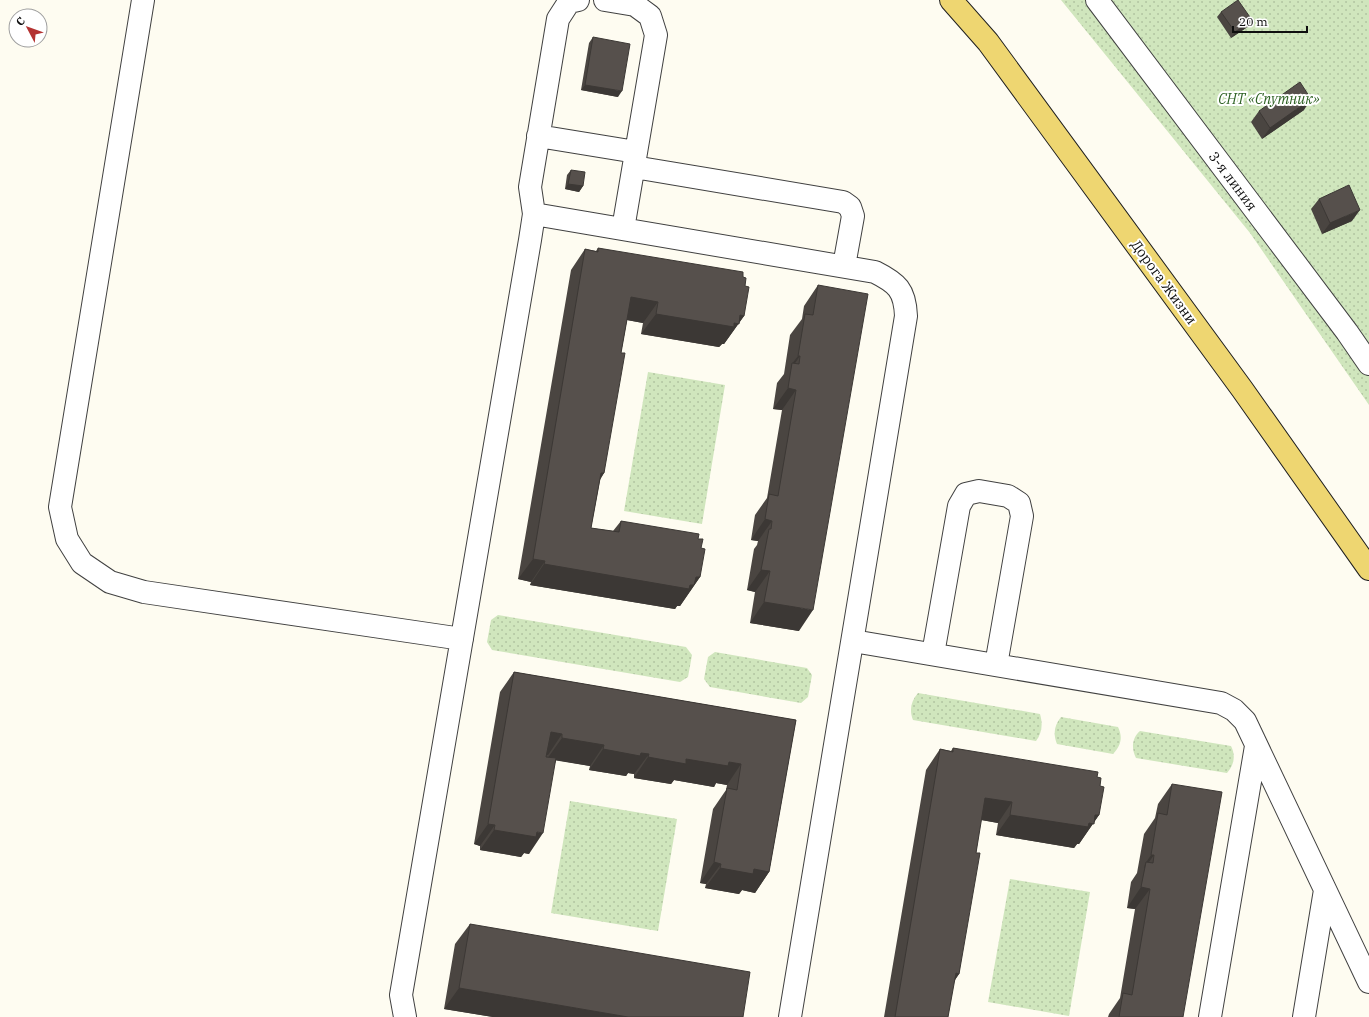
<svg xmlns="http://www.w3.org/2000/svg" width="1369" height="1017" font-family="'IBM Plex Serif',serif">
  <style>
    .green { fill: url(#green-dots) }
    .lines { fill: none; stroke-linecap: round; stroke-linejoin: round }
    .minor-casing { stroke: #414141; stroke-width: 24 }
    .major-casing { stroke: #1f1f1f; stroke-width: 24 }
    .minor { stroke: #fff; stroke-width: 22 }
    .major { stroke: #eed671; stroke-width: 22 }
    .wall { fill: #4a4541 }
    .shaded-wall { fill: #3c3835 }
    .building { fill: #56504c; stroke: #3c3835 }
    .labels { text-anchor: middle; stroke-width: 4; stroke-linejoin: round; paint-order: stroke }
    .park-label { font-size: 14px; font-style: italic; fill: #2d6123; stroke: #fff }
    .street-label { font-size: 14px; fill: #0e0e0e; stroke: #fff }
  </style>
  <defs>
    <pattern id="green-dots" width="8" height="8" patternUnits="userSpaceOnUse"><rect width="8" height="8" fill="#d0e6bd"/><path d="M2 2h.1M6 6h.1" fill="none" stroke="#b1c4a1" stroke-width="1.8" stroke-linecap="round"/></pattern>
  </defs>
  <rect width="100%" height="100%" fill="#fefcf1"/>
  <path class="green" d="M 1061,0 L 1369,0 L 1369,405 L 1250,233 Z
    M 648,372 L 725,385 L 702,524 L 624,511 Z
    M 498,615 L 686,647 L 692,655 L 688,677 L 680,682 L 492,650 L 487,642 L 491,620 Z
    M 715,652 L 807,668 L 812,675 L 808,697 L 801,703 L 710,687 L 704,679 L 708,657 Z
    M 918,693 L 1040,714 C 1043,724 1042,733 1036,741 L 913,720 C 909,710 911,701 918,693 Z
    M 1061,717 L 1118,727 C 1123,737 1121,746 1113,754 L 1057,744 C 1053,734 1054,726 1061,717 Z
    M 1140,731 L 1231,746 C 1236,756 1234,765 1227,773 L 1136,758 C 1131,748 1132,738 1140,731 Z
    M 570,801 L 677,819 L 658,931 L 551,913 Z
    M 1010,879 L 1090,892 L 1069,1016 L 988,1002 Z"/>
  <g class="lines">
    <g class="minor-casing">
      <path id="minor" d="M 143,0 L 60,507 L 67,539 L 82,563 L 110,582 L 144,592 L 462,639
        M 605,0 L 635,5 L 650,16 L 656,35 L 623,229
        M 1097,0 L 1347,332 L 1369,364
        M 538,136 L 636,152
        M 634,167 L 843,202 L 850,207 L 853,216 L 844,266
        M 534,214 L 875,272 C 897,283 905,290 906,316 L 790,1017
        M 853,641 L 1221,703 L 1234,710 L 1245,721 L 1369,982
        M 933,654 L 959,506 L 966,494 L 979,491 L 1008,496 L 1019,503 L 1022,516 L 996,665
        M 405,1017 L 401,995 L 530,240 L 534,214 L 530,187 L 558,19 L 569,2 L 578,0
        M 1210,1017 L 1256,746
        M 1304,1017 L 1325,890"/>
    </g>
    <g class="major-casing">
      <path id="major" d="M 951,0 L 988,42 L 1242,389 L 1369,569"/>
    </g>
    <use href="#minor" class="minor"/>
    <use href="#major" class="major"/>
  </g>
  <path class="wall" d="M 1221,12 L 1252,20 L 1249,26 L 1231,38 L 1217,17 Z
    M 593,37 L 618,97 L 581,90 L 589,43 Z
    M 1304,110 L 1262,139 L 1251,122 L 1259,111 Z
    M 571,170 L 583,186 L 579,192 L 565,189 L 567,175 Z
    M 1319,199 L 1352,221 L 1322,234 L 1311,209 Z
    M 598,248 L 743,277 L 745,286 L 744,316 L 724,344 L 722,344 L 719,347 L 641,334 L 643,323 L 627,320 L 621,353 L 604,473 L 600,480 L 591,528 L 613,531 L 621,521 L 698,539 L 701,548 L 700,577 L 680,606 L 677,606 L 675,609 L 530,585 L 531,582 L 518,579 L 571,270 L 585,249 L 596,251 Z
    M 818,285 L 799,631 L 750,623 L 755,592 L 747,590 L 754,549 L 757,545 L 758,541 L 751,540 L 755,515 L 767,498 L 782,410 L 773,409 L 777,383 L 784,374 L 790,335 L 802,319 L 804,306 Z
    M 514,672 L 796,720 L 769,872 L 755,893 L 742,890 L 739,894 L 705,888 L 706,884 L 700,883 L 713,809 L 726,790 L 727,785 L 716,783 L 714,787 L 674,780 L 671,784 L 634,778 L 634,774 L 628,773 L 626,776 L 589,770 L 590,766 L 556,760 L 529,854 L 524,853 L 521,857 L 480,850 L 480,846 L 474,844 L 500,692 Z
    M 953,748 L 1097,777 L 1100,786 L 1099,815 L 1079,844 L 1077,844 L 1074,848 L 996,835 L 998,823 L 981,820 L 976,853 L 959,974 L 954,981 L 948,1017 L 884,1017 L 926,770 L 940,749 L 951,751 Z
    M 1172,784 L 1183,1017 L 1108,1017 L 1109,1014 L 1120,998 L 1135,909 L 1127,908 L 1131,882 L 1137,873 L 1144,834 L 1155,818 L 1158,804 Z
    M 470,924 L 743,1017 L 493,1017 L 444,1009 L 455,944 Z"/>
  <path class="shaded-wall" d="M 1252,20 L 1249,26 L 1231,38 L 1235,32 Z
    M 585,85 L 622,91 L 618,97 L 581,90 Z
    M 1311,99 L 1304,110 L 1262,139 L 1270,128 Z
    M 568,184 L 583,186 L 579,192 L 565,189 Z
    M 1360,210 L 1352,221 L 1322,234 L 1330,223 Z
    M 631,297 L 658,302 L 643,323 L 616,318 Z
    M 656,314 L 740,315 L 744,316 L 724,344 L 722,344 L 719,347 L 641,334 Z
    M 798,356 L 800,356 L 791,369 L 791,365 Z
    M 788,388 L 796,390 L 782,410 L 773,409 Z
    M 601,473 L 604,473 L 590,494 Z
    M 765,519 L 772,521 L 758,541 L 751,540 Z
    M 533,559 L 545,561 L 531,582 L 518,579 Z
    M 544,564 L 696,577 L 700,577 L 680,606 L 677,606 L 675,609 L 530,585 Z
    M 761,570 L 770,571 L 755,592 L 747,590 Z
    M 764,602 L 813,610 L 799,631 L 750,623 Z
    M 551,732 L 562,734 L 548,755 L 536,753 Z
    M 562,738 L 604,745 L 590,766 L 547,759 Z
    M 603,749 L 641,753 L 649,754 L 634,774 L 628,773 L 626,776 L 589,770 Z
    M 648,757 L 729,762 L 741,764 L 727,785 L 716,783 L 714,787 L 674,780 L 671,784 L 634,778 Z
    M 985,798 L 1012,802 L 998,823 L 971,818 Z
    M 1010,815 L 1099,815 L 1079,844 L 1077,844 L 1074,848 L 996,835 Z
    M 488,824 L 495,825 L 480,846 L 474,844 Z
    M 494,830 L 537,832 L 543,833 L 529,854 L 524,853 L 521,857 L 480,850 Z
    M 1151,855 L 1154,855 L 1144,869 L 1145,864 Z
    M 714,862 L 721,864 L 706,884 L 700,883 Z
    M 720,868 L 754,869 L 769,872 L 755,893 L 742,890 L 739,894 L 705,888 Z
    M 1141,887 L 1150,889 L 1135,909 L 1127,908 Z
    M 956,973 L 959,974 L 945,995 Z
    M 459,988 L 628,1017 L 493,1017 L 444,1009 Z"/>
  <path class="building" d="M 1238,0 L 1252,20 L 1235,32 L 1221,12 Z
    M 593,37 L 630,44 L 622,91 L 585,85 Z
    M 1300,82 L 1311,99 L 1270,128 L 1259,111 Z
    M 571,170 L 585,172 L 583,186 L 568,184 Z
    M 1349,185 L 1360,210 L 1330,223 L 1319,199 Z
    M 598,248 L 743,272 L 743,277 L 746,278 L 745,286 L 749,287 L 744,316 L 740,315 L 739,324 L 734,323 L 734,327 L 656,314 L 658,302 L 631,297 L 621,353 L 625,353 L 604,473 L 601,473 L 591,528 L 619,532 L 621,521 L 699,534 L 698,539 L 703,539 L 701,548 L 705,549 L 700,577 L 696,577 L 694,585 L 690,585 L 689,589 L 544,564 L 545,561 L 533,559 L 585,249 L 598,252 Z
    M 818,285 L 868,294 L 813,610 L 764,602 L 770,571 L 761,570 L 769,529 L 771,529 L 772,521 L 765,519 L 769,494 L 778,496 L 796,390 L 788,388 L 792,363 L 799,364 L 800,356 L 798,356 L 805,314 L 813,315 Z
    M 514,672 L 796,720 L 769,872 L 754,869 L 753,874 L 720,868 L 721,864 L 714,862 L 727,788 L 737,790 L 741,764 L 729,762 L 728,766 L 686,759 L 686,764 L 648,757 L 649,754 L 641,753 L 640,756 L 603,749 L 604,745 L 562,738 L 562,734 L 551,732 L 546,757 L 556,758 L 543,833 L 537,832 L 536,837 L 494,830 L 495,825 L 488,824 Z
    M 953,748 L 1098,772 L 1097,777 L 1101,778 L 1100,786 L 1104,787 L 1099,815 L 1095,815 L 1094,824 L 1089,823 L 1088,827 L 1010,815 L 1012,802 L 985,798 L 976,853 L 980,853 L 959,974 L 956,973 L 948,1017 L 895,1017 L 940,749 L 953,752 Z
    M 1172,784 L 1222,792 L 1183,1017 L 1119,1017 L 1123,993 L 1132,995 L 1150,889 L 1141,887 L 1146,862 L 1153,863 L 1154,855 L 1151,855 L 1158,813 L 1167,815 Z
    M 470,924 L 750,972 L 743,1017 L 628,1017 L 459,988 Z"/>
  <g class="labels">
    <g class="park-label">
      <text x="1269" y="104">СНТ «Спутник»</text>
    </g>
    <g class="street-label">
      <text transform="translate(1233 181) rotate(53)" y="5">3-я линия</text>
      <text transform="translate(1164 282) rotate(54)" y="5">Дорога Жизни</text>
    </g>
  </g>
  <g transform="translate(28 28) rotate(311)"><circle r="19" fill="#ffffff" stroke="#9f9f9f"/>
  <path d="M0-3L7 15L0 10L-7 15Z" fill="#b43231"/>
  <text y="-6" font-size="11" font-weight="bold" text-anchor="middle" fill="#0e0e0e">С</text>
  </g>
  <path d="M1233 26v6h74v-6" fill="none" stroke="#0e0e0e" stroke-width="2"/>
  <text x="1239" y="26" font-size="12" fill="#0e0e0e" stroke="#ffffff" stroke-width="3" paint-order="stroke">20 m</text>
</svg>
